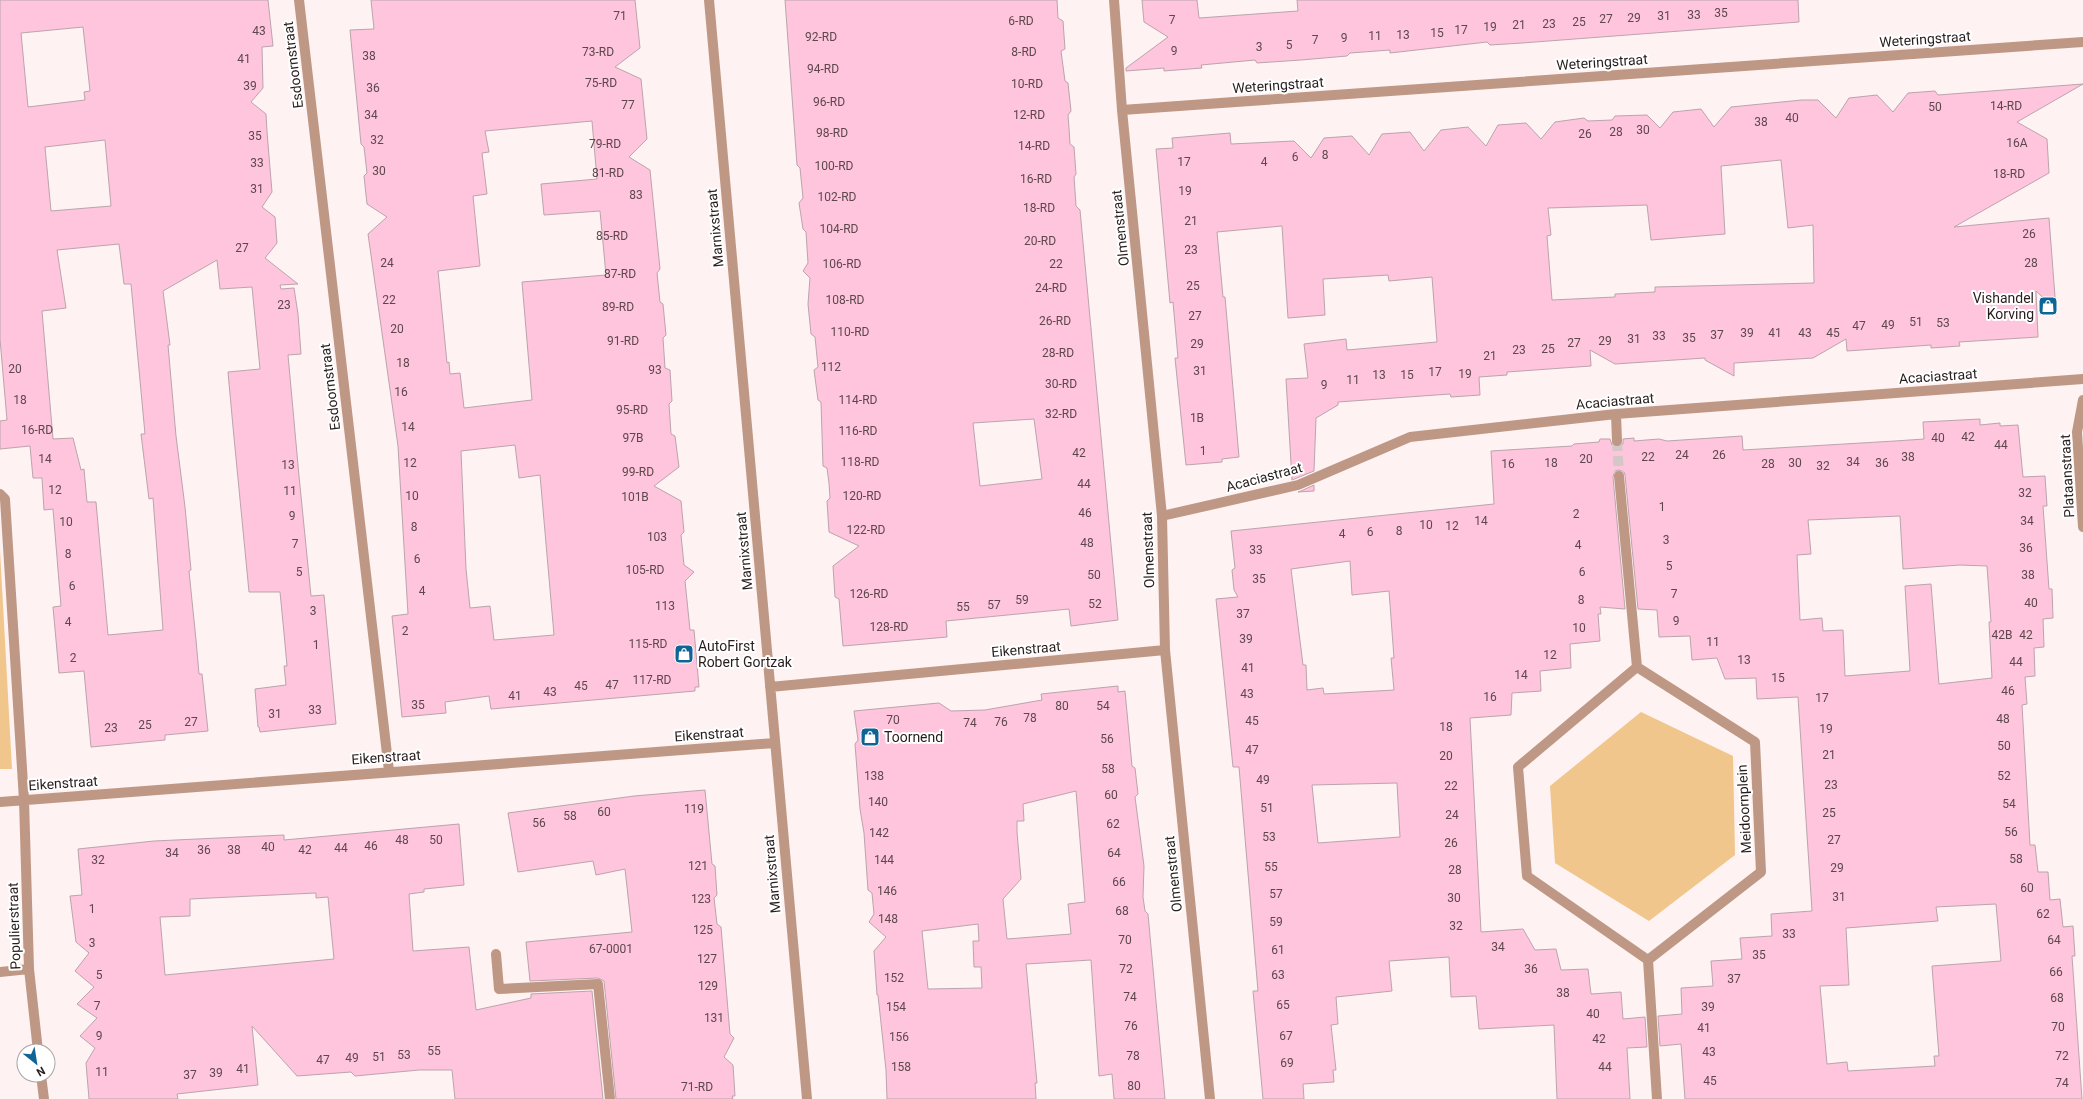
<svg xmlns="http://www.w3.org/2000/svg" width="2083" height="1099" font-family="Roboto,sans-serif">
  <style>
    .green { fill: #f0c68c }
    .building { fill: #fec5dd; stroke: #bca3ad; fill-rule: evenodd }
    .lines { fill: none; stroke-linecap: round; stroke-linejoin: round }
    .minor-tunnel { stroke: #d3c7c7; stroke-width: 10; stroke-dasharray: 10 5; stroke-linecap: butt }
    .minor { stroke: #be9885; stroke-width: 10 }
    .labels { text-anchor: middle; stroke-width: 4; stroke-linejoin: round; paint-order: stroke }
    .number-label { font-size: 12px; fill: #5d474c }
    .street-label { font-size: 14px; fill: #271d1c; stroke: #fff }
    .poi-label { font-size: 14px; fill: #271d1c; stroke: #fff; text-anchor: start }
  </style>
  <rect width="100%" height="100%" fill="#fef2f2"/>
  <path class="green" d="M 0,550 L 12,769 L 0,769 Z
    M 1641,712 L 1733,756 L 1735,855 L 1649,921 L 1555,863 L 1550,786 Z"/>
  <path class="building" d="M 0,0 L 268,0 L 273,46 L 262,47 L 263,88 L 251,102 L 266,114 L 267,132 L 272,192 L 262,207 L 275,217 L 277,243 L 265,258 L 298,284 L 280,285 L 281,289 L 294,288 L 298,314 L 301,354 L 288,355 L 299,476 L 311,596 L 324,595 L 336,724 L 260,732 L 259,727 L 258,727 L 255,689 L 286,685 L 284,666 L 287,666 L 284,633 L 280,592 L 249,592 L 233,427 L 228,372 L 260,369 L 252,287 L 220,289 L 217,260 L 163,291 L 170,345 L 168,345 L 176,436 L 185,507 L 191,570 L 189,571 L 196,640 L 199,674 L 202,674 L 208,731 L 165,735 L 165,740 L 91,747 L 84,671 L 59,673 L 53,607 L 61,606 L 53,509 L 44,510 L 42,478 L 33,478 L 30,446 L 0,449 L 0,421 L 7,420 L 0,339 ZM 83,27 L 90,91 L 84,92 L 85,100 L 28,107 L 21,33 ZM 105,140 L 111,206 L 51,211 L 45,147 ZM 119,244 L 124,284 L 131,284 L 145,434 L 141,434 L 149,499 L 153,498 L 163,630 L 108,635 L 96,502 L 87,502 L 84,469 L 81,470 L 73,438 L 53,439 L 42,311 L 66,308 L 57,250 Z
    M 371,0 L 635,0 L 640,48 L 615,67 L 641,79 L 647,139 L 629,157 L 650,170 L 660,269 L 657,273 L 660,302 L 663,304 L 666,335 L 663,338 L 665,368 L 670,370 L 672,401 L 669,404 L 671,434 L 675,436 L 679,467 L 654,486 L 681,501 L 684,532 L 681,535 L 684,565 L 694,572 L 685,581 L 690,630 L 694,630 L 699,687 L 695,687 L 695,691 L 491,709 L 489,696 L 445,702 L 446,713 L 402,717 L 392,616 L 408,614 L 398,446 L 368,234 L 387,217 L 367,204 L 364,176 L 367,173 L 364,147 L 361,144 L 350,30 L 374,29 ZM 592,121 L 597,179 L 541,184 L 544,215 L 600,211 L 606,275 L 522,282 L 532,400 L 464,408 L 460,373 L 450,374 L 449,362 L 447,363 L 438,271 L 480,266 L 473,196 L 487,194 L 482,153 L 489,152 L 485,131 ZM 515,445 L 519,478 L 540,475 L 554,635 L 494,640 L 490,606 L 470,608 L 466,569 L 461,451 Z
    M 785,0 L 1057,0 L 1058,18 L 1063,21 L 1065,49 L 1061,51 L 1065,81 L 1068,83 L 1071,111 L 1068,115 L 1069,128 L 1070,144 L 1074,147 L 1076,174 L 1074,177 L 1075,191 L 1076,206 L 1080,210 L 1118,620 L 1071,626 L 1069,609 L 946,621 L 947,637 L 843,646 L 839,599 L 835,597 L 833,566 L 859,546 L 829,532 L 827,501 L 830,498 L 829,483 L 827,468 L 823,466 L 821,402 L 818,400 L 814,370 L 818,367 L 815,337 L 811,334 L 808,304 L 810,278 L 803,271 L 808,263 L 806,232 L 803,229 L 799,203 L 803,198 L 800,168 L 797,165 ZM 1034,419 L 1042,479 L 980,486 L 973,423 Z
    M 1142,0 L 1197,0 L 1199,18 L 1298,11 L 1297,0 L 1798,0 L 1799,22 L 1522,43 L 1490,45 L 1487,42 L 1390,53 L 1390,50 L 1350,53 L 1347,56 L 1301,60 L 1257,63 L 1255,60 L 1201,65 L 1202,68 L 1164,71 L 1164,68 L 1126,71 L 1126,68 L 1168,37 L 1144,22 Z
    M 2083,84 L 2017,122 L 2047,139 L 2049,173 L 1954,227 L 2049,218 L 2056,310 L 2036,291 L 2038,337 L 1959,342 L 1960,346 L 1931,348 L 1931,345 L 1847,351 L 1846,339 L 1813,358 L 1734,363 L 1734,376 L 1705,360 L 1705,358 L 1615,364 L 1590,350 L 1591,366 L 1507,372 L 1507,375 L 1479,377 L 1480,395 L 1451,397 L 1450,394 L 1338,402 L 1338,405 L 1316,418 L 1314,471 L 1292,480 L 1286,379 L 1308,378 L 1304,344 L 1346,339 L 1347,350 L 1437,342 L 1432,277 L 1389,281 L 1388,275 L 1323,279 L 1325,315 L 1288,318 L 1282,226 L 1217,232 L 1223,297 L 1225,297 L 1239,457 L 1222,459 L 1222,462 L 1186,465 L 1175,358 L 1178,358 L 1173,302 L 1170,303 L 1156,149 L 1173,148 L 1172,138 L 1230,133 L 1231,144 L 1294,141 L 1311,158 L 1324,138 L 1352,136 L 1369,155 L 1382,134 L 1410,132 L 1424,151 L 1441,130 L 1468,127 L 1486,146 L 1498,125 L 1526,123 L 1541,139 L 1555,122 L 1584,118 L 1588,121 L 1612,120 L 1615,116 L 1647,115 L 1660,128 L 1673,112 L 1701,109 L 1714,127 L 1731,107 L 1802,100 L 1818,100 L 1836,118 L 1849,98 L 1877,95 L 1893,112 L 1908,93 L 1935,91 L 1938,95 ZM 1781,160 L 1788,228 L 1813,225 L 1814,283 L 1655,287 L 1655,292 L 1615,294 L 1615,297 L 1552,300 L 1547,236 L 1551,235 L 1548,208 L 1647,205 L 1651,240 L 1725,234 L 1721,166 Z
    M 1980,419 L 1980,425 L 2000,423 L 2000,426 L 2018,425 L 2023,477 L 2045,476 L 2047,506 L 2043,506 L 2049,589 L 2052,589 L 2053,618 L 2043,619 L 2044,647 L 2034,648 L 2035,676 L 2025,677 L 2027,704 L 2022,705 L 2030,845 L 2035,845 L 2038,872 L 2048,872 L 2050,900 L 2060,899 L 2063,927 L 2073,926 L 2075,956 L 2072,956 L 2082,1099 L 1685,1099 L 1681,1044 L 1660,1046 L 1658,1016 L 1682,1014 L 1681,988 L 1713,986 L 1711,961 L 1742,959 L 1740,938 L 1772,936 L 1771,914 L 1812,911 L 1798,697 L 1757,699 L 1756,678 L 1725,679 L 1717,658 L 1692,660 L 1690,636 L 1659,637 L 1657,610 L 1638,609 L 1625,475 L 1624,472 L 1619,470 L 1615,471 L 1613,477 L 1625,609 L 1600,607 L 1601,614 L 1598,614 L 1600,641 L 1570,644 L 1571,668 L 1540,671 L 1541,691 L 1512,693 L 1511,715 L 1470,718 L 1481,932 L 1523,929 L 1535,950 L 1556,949 L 1561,970 L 1588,969 L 1591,994 L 1621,992 L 1623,1019 L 1645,1017 L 1647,1047 L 1627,1048 L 1630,1099 L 1557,1099 L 1554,1025 L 1479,1029 L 1476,996 L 1451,997 L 1449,957 L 1389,961 L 1392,991 L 1336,997 L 1338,1024 L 1331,1025 L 1336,1070 L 1333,1070 L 1334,1082 L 1303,1084 L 1304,1099 L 1263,1099 L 1253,991 L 1258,991 L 1239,767 L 1233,767 L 1216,599 L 1238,597 L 1234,590 L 1232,570 L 1235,568 L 1231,531 L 1494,504 L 1491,451 L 1572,446 L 1574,444 L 1599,442 L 1600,439 L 1610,439 L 1612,445 L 1617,447 L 1623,444 L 1623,439 L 1634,438 L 1634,441 L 1659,439 L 1667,441 L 1742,436 L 1743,450 L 1895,441 L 1924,439 L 1923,422 ZM 1900,516 L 1903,569 L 1960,565 L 1987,566 L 1991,622 L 1989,622 L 1992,678 L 1939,684 L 1931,584 L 1905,586 L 1910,671 L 1845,676 L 1843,630 L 1823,631 L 1822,618 L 1800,620 L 1797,555 L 1811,554 L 1808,520 ZM 1350,561 L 1352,595 L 1389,591 L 1394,658 L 1391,658 L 1394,690 L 1324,694 L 1323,688 L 1307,690 L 1306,665 L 1303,665 L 1291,569 ZM 1397,783 L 1400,837 L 1318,843 L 1312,785 ZM 1996,904 L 2001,961 L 1932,966 L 1939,1056 L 1934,1056 L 1935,1066 L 1848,1071 L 1847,1062 L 1827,1064 L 1820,986 L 1849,985 L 1846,928 L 1938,921 L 1936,907 Z
    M 1314,485 L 1314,491 L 1298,492 L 1301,491 Z
    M 1118,686 L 1118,692 L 1125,691 L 1132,766 L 1135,768 L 1138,794 L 1135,797 L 1144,866 L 1143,897 L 1145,911 L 1148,914 L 1165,1099 L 1114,1099 L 1112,1074 L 1099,1076 L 1091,960 L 1026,964 L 1037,1083 L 1035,1083 L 1036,1099 L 887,1099 L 886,1070 L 878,995 L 877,995 L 874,951 L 886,937 L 869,922 L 874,914 L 872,893 L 868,890 L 864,833 L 860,809 L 855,744 L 858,740 L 854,711 L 939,703 L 951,711 L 985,710 L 1042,700 L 1041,694 ZM 1076,791 L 1085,902 L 1068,904 L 1071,934 L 1007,939 L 1003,899 L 1021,879 L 1017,832 L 1017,821 L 1024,821 L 1023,804 ZM 978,924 L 979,941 L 973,941 L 974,967 L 981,967 L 982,988 L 928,989 L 922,931 Z
    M 705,790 L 712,864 L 715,866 L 717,895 L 714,898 L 717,924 L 721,927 L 730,1034 L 734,1038 L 724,1057 L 733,1065 L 735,1096 L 732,1096 L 733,1099 L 616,1099 L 604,981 L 598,978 L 530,981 L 526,942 L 632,932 L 625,869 L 596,875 L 593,861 L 518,872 L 508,813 L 634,796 Z
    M 459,824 L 464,885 L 424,889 L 424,892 L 409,894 L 413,951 L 469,947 L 476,1010 L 531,998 L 531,994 L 592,991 L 603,1099 L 455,1099 L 452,1070 L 419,1070 L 355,1076 L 351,1072 L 297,1076 L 252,1026 L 258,1085 L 177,1094 L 178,1099 L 89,1099 L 86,1063 L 95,1048 L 80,1036 L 97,1018 L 77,1004 L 94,987 L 75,971 L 89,953 L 76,942 L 70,896 L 82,895 L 78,849 L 154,841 L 284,835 L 284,840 ZM 316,893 L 316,898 L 328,897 L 334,959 L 165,975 L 160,917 L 190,916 L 190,899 Z"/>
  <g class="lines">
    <path class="minor-tunnel" d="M 1617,441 L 1619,476"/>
    <path class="minor" d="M 299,0 L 389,771
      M 709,0 L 807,1099
      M 1114,0 L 1122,110 L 1162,516 L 1165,650 L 1210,1099
      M 1122,110 L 2083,42
      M 2083,400 L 2077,432 L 2083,527
      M 1616,414 L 1617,441
      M 1619,476 L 1637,667
      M 0,494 L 5,499 L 24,800 L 29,969 L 38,1051
      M 1162,516 L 1298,485 L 1410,437 L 1616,414 L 2083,379
      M 1637,667 L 1755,742 L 1761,872 L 1648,960
      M 1637,667 L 1518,767 L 1527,876 L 1648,960
      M 770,687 L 1165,650
      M 0,802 L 774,743
      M 496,954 L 499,989 L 598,984 L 610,1099
      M 1648,960 L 1657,1099
      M 0,972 L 29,969
      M 41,1075 L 44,1099"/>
  </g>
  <defs>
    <g id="shop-square" transform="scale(1)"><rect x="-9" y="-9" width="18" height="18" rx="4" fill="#0d6495" stroke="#fff"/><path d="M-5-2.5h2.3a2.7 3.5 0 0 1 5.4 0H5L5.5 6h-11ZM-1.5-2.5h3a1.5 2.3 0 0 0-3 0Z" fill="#fff"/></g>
  </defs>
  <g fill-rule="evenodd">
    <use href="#shop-square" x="2048" y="306"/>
    <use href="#shop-square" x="684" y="654"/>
    <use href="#shop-square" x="870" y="737"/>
  </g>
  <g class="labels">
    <g class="number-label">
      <text x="1721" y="17">35</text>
      <text x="1694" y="19">33</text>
      <text x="620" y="20">71</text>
      <text x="1664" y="20">31</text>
      <text x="1634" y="22">29</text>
      <text x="1606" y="23">27</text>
      <text x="1172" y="24">7</text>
      <text x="1021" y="25">6-RD</text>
      <text x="1579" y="26">25</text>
      <text x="1549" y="28">23</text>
      <text x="1519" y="29">21</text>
      <text x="1490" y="31">19</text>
      <text x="1461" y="34">17</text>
      <text x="259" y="35">43</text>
      <text x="1437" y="37">15</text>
      <text x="1403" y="39">13</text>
      <text x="1375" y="40">11</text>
      <text x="821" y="41">92-RD</text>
      <text x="1344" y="42">9</text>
      <text x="1315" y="44">7</text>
      <text x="1289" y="49">5</text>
      <text x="1259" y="51">3</text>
      <text x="1174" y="55">9</text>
      <text x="598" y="56">73-RD</text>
      <text x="1024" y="56">8-RD</text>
      <text x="369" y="60">38</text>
      <text x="244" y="63">41</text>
      <text x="823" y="73">94-RD</text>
      <text x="601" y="87">75-RD</text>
      <text x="1027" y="88">10-RD</text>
      <text x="250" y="90">39</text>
      <text x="373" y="92">36</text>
      <text x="829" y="106">96-RD</text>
      <text x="628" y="109">77</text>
      <text x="2006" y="110">14-RD</text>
      <text x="1935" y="111">50</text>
      <text x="371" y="119">34</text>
      <text x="1029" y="119">12-RD</text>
      <text x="1792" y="122">40</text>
      <text x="1761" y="126">38</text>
      <text x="1643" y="134">30</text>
      <text x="1616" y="136">28</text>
      <text x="832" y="137">98-RD</text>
      <text x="1585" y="138">26</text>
      <text x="255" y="140">35</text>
      <text x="377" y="144">32</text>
      <text x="2017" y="147">16A</text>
      <text x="605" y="148">79-RD</text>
      <text x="1034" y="150">14-RD</text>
      <text x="1325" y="159">8</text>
      <text x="1295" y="161">6</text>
      <text x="1184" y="166">17</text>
      <text x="1264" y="166">4</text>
      <text x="257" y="167">33</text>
      <text x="834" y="170">100-RD</text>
      <text x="379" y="175">30</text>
      <text x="608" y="177">81-RD</text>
      <text x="2009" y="178">18-RD</text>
      <text x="1036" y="183">16-RD</text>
      <text x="257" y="193">31</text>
      <text x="1185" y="195">19</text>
      <text x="636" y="199">83</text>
      <text x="837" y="201">102-RD</text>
      <text x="1039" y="212">18-RD</text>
      <text x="1191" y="225">21</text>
      <text x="839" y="233">104-RD</text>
      <text x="2029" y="238">26</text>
      <text x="612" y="240">85-RD</text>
      <text x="1040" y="245">20-RD</text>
      <text x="242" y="252">27</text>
      <text x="1191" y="254">23</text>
      <text x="387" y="267">24</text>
      <text x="2031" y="267">28</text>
      <text x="842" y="268">106-RD</text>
      <text x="1056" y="268">22</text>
      <text x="620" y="278">87-RD</text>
      <text x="1193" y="290">25</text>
      <text x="1051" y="292">24-RD</text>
      <text x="389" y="304">22</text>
      <text x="845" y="304">108-RD</text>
      <text x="284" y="309">23</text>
      <text x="618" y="311">89-RD</text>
      <text x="1195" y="320">27</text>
      <text x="1055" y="325">26-RD</text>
      <text x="1916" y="326">51</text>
      <text x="1943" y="327">53</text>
      <text x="1888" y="329">49</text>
      <text x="1859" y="330">47</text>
      <text x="397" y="333">20</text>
      <text x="850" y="336">110-RD</text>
      <text x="1747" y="337">39</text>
      <text x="1775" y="337">41</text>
      <text x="1805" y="337">43</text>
      <text x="1833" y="337">45</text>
      <text x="1717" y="339">37</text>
      <text x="1659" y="340">33</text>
      <text x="1689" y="342">35</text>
      <text x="1634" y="343">31</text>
      <text x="623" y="345">91-RD</text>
      <text x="1605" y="345">29</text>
      <text x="1574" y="347">27</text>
      <text x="1197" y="348">29</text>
      <text x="1548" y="353">25</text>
      <text x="1519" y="354">23</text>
      <text x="1058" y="357">28-RD</text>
      <text x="1490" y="360">21</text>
      <text x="403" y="367">18</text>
      <text x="831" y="371">112</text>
      <text x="15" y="373">20</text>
      <text x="655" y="374">93</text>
      <text x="1200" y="375">31</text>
      <text x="1435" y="376">17</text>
      <text x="1465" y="378">19</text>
      <text x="1379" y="379">13</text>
      <text x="1407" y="379">15</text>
      <text x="1353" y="384">11</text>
      <text x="1061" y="388">30-RD</text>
      <text x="1324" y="389">9</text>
      <text x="401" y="396">16</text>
      <text x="20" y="404">18</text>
      <text x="858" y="404">114-RD</text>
      <text x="632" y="414">95-RD</text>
      <text x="1061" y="418">32-RD</text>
      <text x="1197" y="422">1B</text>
      <text x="408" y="431">14</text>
      <text x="37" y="434">16-RD</text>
      <text x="858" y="435">116-RD</text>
      <text x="1968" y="441">42</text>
      <text x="633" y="442">97B</text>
      <text x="1938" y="442">40</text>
      <text x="2001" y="449">44</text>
      <text x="1203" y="455">1</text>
      <text x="1079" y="457">42</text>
      <text x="1682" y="459">24</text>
      <text x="1719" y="459">26</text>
      <text x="1648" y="461">22</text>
      <text x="1908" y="461">38</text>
      <text x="45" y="463">14</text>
      <text x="1586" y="463">20</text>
      <text x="860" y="466">118-RD</text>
      <text x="1853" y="466">34</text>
      <text x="410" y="467">12</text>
      <text x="1551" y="467">18</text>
      <text x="1795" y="467">30</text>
      <text x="1882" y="467">36</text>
      <text x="1508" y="468">16</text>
      <text x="1768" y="468">28</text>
      <text x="288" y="469">13</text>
      <text x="1823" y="470">32</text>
      <text x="638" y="476">99-RD</text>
      <text x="1084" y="488">44</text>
      <text x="55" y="494">12</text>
      <text x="290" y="495">11</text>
      <text x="2025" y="497">32</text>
      <text x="412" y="500">10</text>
      <text x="862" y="500">120-RD</text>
      <text x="635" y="501">101B</text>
      <text x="1662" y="511">1</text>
      <text x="1085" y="517">46</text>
      <text x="1576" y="518">2</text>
      <text x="292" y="520">9</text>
      <text x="1481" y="525">14</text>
      <text x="2027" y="525">34</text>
      <text x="66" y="526">10</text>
      <text x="1426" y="529">10</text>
      <text x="1452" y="530">12</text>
      <text x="414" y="531">8</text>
      <text x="866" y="534">122-RD</text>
      <text x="1399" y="535">8</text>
      <text x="1370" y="536">6</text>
      <text x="1342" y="538">4</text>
      <text x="657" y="541">103</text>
      <text x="1666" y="544">3</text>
      <text x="1087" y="547">48</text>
      <text x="295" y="548">7</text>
      <text x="1578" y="549">4</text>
      <text x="2026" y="552">36</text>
      <text x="1256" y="554">33</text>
      <text x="68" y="558">8</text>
      <text x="417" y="563">6</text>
      <text x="1669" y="570">5</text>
      <text x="645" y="574">105-RD</text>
      <text x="299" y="576">5</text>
      <text x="1582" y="576">6</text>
      <text x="1094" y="579">50</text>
      <text x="2028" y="579">38</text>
      <text x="1259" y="583">35</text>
      <text x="72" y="590">6</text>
      <text x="422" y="595">4</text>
      <text x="869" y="598">126-RD</text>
      <text x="1674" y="598">7</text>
      <text x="1022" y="604">59</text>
      <text x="1581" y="604">8</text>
      <text x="2031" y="607">40</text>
      <text x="1095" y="608">52</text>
      <text x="994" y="609">57</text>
      <text x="665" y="610">113</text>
      <text x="963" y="611">55</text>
      <text x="313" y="615">3</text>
      <text x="1243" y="618">37</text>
      <text x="1676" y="625">9</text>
      <text x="68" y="626">4</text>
      <text x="889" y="631">128-RD</text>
      <text x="1579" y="632">10</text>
      <text x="405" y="635">2</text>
      <text x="2002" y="639">42B</text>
      <text x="2026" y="639">42</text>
      <text x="1246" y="643">39</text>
      <text x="1713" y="646">11</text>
      <text x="648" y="648">115-RD</text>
      <text x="316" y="649">1</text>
      <text x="1550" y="659">12</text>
      <text x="73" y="662">2</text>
      <text x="1744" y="664">13</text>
      <text x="2016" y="666">44</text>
      <text x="1248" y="672">41</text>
      <text x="1521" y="679">14</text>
      <text x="1778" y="682">15</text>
      <text x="652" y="684">117-RD</text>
      <text x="612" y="689">47</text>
      <text x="581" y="690">45</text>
      <text x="2008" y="695">46</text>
      <text x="550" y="696">43</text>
      <text x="1247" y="698">43</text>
      <text x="515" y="700">41</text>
      <text x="1490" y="701">16</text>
      <text x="1822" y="702">17</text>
      <text x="418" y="709">35</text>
      <text x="1062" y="710">80</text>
      <text x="1103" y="710">54</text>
      <text x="315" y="714">33</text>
      <text x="275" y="718">31</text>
      <text x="1030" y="722">78</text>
      <text x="2003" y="723">48</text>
      <text x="893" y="724">70</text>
      <text x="1252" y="725">45</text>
      <text x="191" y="726">27</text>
      <text x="1001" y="726">76</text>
      <text x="970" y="727">74</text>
      <text x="145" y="729">25</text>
      <text x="1446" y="731">18</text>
      <text x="111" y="732">23</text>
      <text x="1826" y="733">19</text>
      <text x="1107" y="743">56</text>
      <text x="2004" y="750">50</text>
      <text x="1252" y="754">47</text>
      <text x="1829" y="759">21</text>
      <text x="1446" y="760">20</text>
      <text x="1108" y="773">58</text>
      <text x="874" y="780">138</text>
      <text x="2004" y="780">52</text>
      <text x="1263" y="784">49</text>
      <text x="1831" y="789">23</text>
      <text x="1451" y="790">22</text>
      <text x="1111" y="799">60</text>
      <text x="878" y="806">140</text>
      <text x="2009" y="808">54</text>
      <text x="1267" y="812">51</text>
      <text x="694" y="813">119</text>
      <text x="604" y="816">60</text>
      <text x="1829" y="817">25</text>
      <text x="1452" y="819">24</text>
      <text x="570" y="820">58</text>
      <text x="539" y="827">56</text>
      <text x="1113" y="828">62</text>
      <text x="2011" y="836">56</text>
      <text x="879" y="837">142</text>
      <text x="1269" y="841">53</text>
      <text x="402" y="844">48</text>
      <text x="436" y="844">50</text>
      <text x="1834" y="844">27</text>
      <text x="1451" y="847">26</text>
      <text x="371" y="850">46</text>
      <text x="268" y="851">40</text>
      <text x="341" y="852">44</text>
      <text x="204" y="854">36</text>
      <text x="234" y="854">38</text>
      <text x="305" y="854">42</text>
      <text x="172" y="857">34</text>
      <text x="1114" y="857">64</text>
      <text x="2016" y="863">58</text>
      <text x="98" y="864">32</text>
      <text x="884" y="864">144</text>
      <text x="698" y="870">121</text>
      <text x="1271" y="871">55</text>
      <text x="1837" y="872">29</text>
      <text x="1455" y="874">28</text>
      <text x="1119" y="886">66</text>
      <text x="2027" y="892">60</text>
      <text x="887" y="895">146</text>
      <text x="1276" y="898">57</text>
      <text x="1839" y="901">31</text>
      <text x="1454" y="902">30</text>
      <text x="701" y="903">123</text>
      <text x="92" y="913">1</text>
      <text x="1122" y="915">68</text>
      <text x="2043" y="918">62</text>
      <text x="888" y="923">148</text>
      <text x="1276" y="926">59</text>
      <text x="1456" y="930">32</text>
      <text x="703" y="934">125</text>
      <text x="1789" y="938">33</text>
      <text x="1125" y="944">70</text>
      <text x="2054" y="944">64</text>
      <text x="92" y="947">3</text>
      <text x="1498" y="951">34</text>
      <text x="611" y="953">67-0001</text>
      <text x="1278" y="954">61</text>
      <text x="1759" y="959">35</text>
      <text x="707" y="963">127</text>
      <text x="1126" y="973">72</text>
      <text x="1531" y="973">36</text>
      <text x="2056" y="976">66</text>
      <text x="99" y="979">5</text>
      <text x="1278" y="979">63</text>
      <text x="894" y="982">152</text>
      <text x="1734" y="983">37</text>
      <text x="708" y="990">129</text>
      <text x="1563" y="997">38</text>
      <text x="1130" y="1001">74</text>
      <text x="2057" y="1002">68</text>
      <text x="1283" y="1009">65</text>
      <text x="97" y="1010">7</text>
      <text x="896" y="1011">154</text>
      <text x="1708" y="1011">39</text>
      <text x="1593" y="1018">40</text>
      <text x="714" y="1022">131</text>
      <text x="1131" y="1030">76</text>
      <text x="2058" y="1031">70</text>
      <text x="1704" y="1032">41</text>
      <text x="99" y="1040">9</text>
      <text x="1286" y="1040">67</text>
      <text x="899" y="1041">156</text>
      <text x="1599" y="1043">42</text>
      <text x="434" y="1055">55</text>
      <text x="1709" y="1056">43</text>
      <text x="404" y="1059">53</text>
      <text x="1133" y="1060">78</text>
      <text x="2062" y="1060">72</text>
      <text x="379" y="1061">51</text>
      <text x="352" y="1062">49</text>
      <text x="323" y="1064">47</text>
      <text x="1287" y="1067">69</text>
      <text x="901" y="1071">158</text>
      <text x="1605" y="1071">44</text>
      <text x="243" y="1073">41</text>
      <text x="102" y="1076">11</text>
      <text x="216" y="1077">39</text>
      <text x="190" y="1079">37</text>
      <text x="1710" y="1085">45</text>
      <text x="2062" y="1087">74</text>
      <text x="1134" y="1090">80</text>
      <text x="697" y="1091">71-RD</text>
    </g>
    <g class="street-label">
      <text transform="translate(1925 39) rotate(-4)" y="5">Weteringstraat</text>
      <text transform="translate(1602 62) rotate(-4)" y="5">Weteringstraat</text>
      <text transform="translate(293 65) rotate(-97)" y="5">Esdoornstraat</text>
      <text transform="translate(1278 85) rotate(-4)" y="5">Weteringstraat</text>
      <text transform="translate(715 228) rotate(-95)" y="5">Marnixstraat</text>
      <text transform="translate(1120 228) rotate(-96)" y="5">Olmenstraat</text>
      <text transform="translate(1938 376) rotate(-4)" y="5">Acaciastraat</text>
      <text transform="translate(330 387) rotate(-97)" y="5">Esdoornstraat</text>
      <text transform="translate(1615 401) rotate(-5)" y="5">Acaciastraat</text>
      <text transform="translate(2067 476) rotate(-93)" y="5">Plataanstraat</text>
      <text transform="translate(1264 477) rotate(-15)" y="5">Acaciastraat</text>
      <text transform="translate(1148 550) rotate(-92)" y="5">Olmenstraat</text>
      <text transform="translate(744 551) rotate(-95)" y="5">Marnixstraat</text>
      <text transform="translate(1026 649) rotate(-5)" y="5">Eikenstraat</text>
      <text transform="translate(709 734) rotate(-4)" y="5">Eikenstraat</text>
      <text transform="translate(386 757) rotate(-4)" y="5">Eikenstraat</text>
      <text transform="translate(63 783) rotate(-4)" y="5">Eikenstraat</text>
      <text transform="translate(1744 809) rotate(-93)" y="5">Meidoornplein</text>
      <text transform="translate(772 874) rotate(-95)" y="5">Marnixstraat</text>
      <text transform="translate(1173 874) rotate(-96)" y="5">Olmenstraat</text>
      <text transform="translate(14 926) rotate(-92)" y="5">Populierstraat</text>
    </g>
    <g class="poi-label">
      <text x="2034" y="303" text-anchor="end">Vishandel<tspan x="2034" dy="16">Korving</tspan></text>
      <text x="698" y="651">AutoFirst<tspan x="698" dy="16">Robert Gortzak</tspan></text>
      <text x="884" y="742">Toornend</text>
    </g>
  </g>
  <g transform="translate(36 1063) rotate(150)"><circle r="19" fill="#ffffff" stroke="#a9a5a4"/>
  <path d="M0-3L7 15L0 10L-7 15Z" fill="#0d6495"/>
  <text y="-6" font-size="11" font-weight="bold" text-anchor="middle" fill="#271d1c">N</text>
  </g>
</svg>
